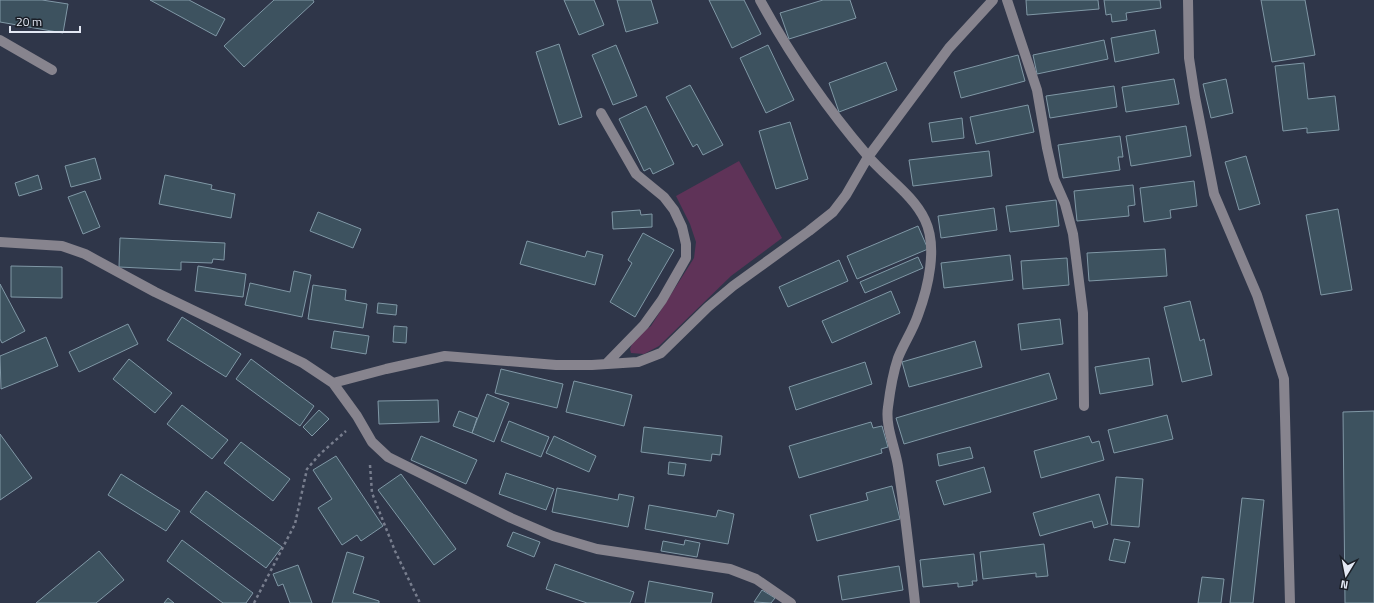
<svg xmlns="http://www.w3.org/2000/svg" width="1374" height="603" font-family="'Titillium Web',sans-serif">
  <style>
    .green { fill: #5f3358 }
    .building { fill: #3d525f; stroke: #8098a6 }
    .lines { fill: none; stroke-linecap: round; stroke-linejoin: round }
    .path { stroke: #787e8e; stroke-width: 2.5; stroke-dasharray: 3 3; stroke-linecap: butt }
    .minor { stroke: #87848e; stroke-width: 10 }
  </style>
  <rect width="100%" height="100%" fill="#2f3649"/>
  <path class="green" d="M 739,161 L 782,238 L 731,276 L 659,346 L 644,354 L 631,353 L 630,349 L 634,339 L 651,326 L 694,258 L 696,242 L 690,224 L 676,196 Z"/>
  <path class="building" d="M 0,0 L 42,0 L 68,4 L 63,33 L 0,22 Z
    M 150,0 L 189,0 L 225,19 L 216,36 Z
    M 274,0 L 313,0 L 314,2 L 244,67 L 224,46 Z
    M 564,0 L 594,0 L 604,25 L 579,35 Z
    M 617,0 L 651,0 L 658,23 L 626,32 Z
    M 709,0 L 744,0 L 761,34 L 732,48 Z
    M 823,0 L 850,0 L 856,18 L 789,39 L 780,13 Z
    M 1026,0 L 1098,0 L 1099,9 L 1027,15 Z
    M 1104,0 L 1160,0 L 1161,8 L 1126,13 L 1127,20 L 1112,22 L 1111,14 L 1106,15 Z
    M 1261,0 L 1305,0 L 1315,55 L 1272,62 Z
    M 1155,30 L 1159,53 L 1115,62 L 1111,38 Z
    M 1104,40 L 1108,59 L 1037,74 L 1033,55 Z
    M 559,44 L 582,117 L 559,125 L 536,52 Z
    M 616,45 L 637,96 L 613,105 L 592,55 Z
    M 768,45 L 794,100 L 766,113 L 740,58 Z
    M 1018,55 L 1025,81 L 961,98 L 954,72 Z
    M 886,62 L 897,90 L 839,112 L 829,83 Z
    M 1304,63 L 1308,99 L 1335,96 L 1339,130 L 1307,133 L 1307,128 L 1283,131 L 1275,66 Z
    M 1174,79 L 1179,104 L 1126,112 L 1122,87 Z
    M 1226,79 L 1233,113 L 1211,118 L 1203,84 Z
    M 690,85 L 723,145 L 703,155 L 697,144 L 693,147 L 666,97 Z
    M 1114,86 L 1117,107 L 1050,118 L 1046,96 Z
    M 1028,105 L 1034,132 L 976,144 L 970,117 Z
    M 646,106 L 674,164 L 653,174 L 650,168 L 644,171 L 619,119 Z
    M 962,118 L 964,138 L 932,142 L 929,123 Z
    M 790,122 L 808,179 L 776,189 L 759,131 Z
    M 1186,126 L 1191,156 L 1131,166 L 1126,136 Z
    M 1120,136 L 1123,157 L 1118,157 L 1120,170 L 1063,178 L 1058,145 Z
    M 989,151 L 992,176 L 913,186 L 909,160 Z
    M 1246,156 L 1260,204 L 1239,210 L 1225,162 Z
    M 95,158 L 101,179 L 71,187 L 65,166 Z
    M 38,175 L 42,189 L 19,196 L 15,183 Z
    M 165,175 L 212,185 L 211,189 L 235,194 L 231,218 L 159,204 Z
    M 1194,181 L 1197,206 L 1170,210 L 1171,218 L 1144,222 L 1140,188 Z
    M 1133,185 L 1135,205 L 1128,206 L 1129,216 L 1077,221 L 1074,191 Z
    M 85,191 L 100,227 L 83,234 L 68,197 Z
    M 1056,200 L 1059,226 L 1010,232 L 1006,206 Z
    M 994,208 L 997,230 L 941,238 L 938,216 Z
    M 1338,209 L 1352,290 L 1321,295 L 1306,215 Z
    M 640,210 L 641,215 L 652,214 L 652,227 L 613,229 L 612,212 Z
    M 318,212 L 361,229 L 353,248 L 310,231 Z
    M 918,226 L 928,249 L 857,279 L 847,256 Z
    M 643,233 L 674,250 L 635,317 L 610,302 L 632,263 L 628,260 Z
    M 120,238 L 225,243 L 224,260 L 213,259 L 212,263 L 181,262 L 181,270 L 119,267 Z
    M 527,241 L 585,257 L 587,251 L 603,255 L 595,285 L 520,264 Z
    M 1165,249 L 1167,276 L 1089,281 L 1087,253 Z
    M 1010,255 L 1013,280 L 944,288 L 941,263 Z
    M 918,257 L 923,268 L 865,293 L 860,282 Z
    M 1067,258 L 1069,285 L 1023,289 L 1021,261 Z
    M 839,260 L 848,281 L 788,307 L 779,287 Z
    M 11,266 L 62,267 L 62,298 L 11,297 Z
    M 198,266 L 246,274 L 243,297 L 195,291 Z
    M 294,271 L 311,275 L 302,317 L 245,305 L 250,283 L 290,292 Z
    M 0,284 L 25,331 L 2,343 L 0,339 Z
    M 313,285 L 346,290 L 345,300 L 367,304 L 363,328 L 308,319 Z
    M 891,291 L 900,313 L 832,343 L 822,321 Z
    M 1190,301 L 1200,341 L 1204,339 L 1212,375 L 1182,382 L 1164,307 Z
    M 378,303 L 397,305 L 396,315 L 377,313 Z
    M 182,317 L 241,354 L 226,377 L 167,340 Z
    M 1060,319 L 1063,344 L 1021,350 L 1018,324 Z
    M 128,324 L 138,344 L 79,372 L 69,352 Z
    M 394,326 L 407,327 L 406,343 L 393,342 Z
    M 334,331 L 369,336 L 366,354 L 331,348 Z
    M 46,337 L 58,366 L 1,389 L 0,356 Z
    M 975,341 L 982,367 L 909,387 L 902,362 Z
    M 1149,358 L 1153,385 L 1100,394 L 1095,367 Z
    M 129,359 L 172,393 L 155,413 L 113,379 Z
    M 251,359 L 314,406 L 300,426 L 236,379 Z
    M 865,362 L 872,384 L 796,410 L 789,387 Z
    M 501,369 L 563,384 L 557,408 L 495,393 Z
    M 1049,373 L 1057,399 L 904,444 L 896,418 Z
    M 574,381 L 632,395 L 624,426 L 566,412 Z
    M 487,394 L 509,403 L 494,442 L 472,433 Z
    M 438,400 L 439,422 L 379,424 L 378,401 Z
    M 182,405 L 228,440 L 212,459 L 167,424 Z
    M 319,410 L 329,419 L 312,436 L 303,427 Z
    M 459,411 L 477,418 L 472,433 L 453,426 Z
    M 1374,411 L 1374,603 L 1345,603 L 1343,412 Z
    M 1167,415 L 1173,439 L 1114,453 L 1108,430 Z
    M 509,421 L 549,437 L 541,457 L 501,441 Z
    M 871,422 L 873,428 L 882,426 L 888,447 L 881,449 L 882,453 L 799,478 L 789,446 Z
    M 644,427 L 722,436 L 720,455 L 712,454 L 711,461 L 641,452 Z
    M 0,434 L 32,478 L 0,500 Z
    M 421,436 L 477,460 L 466,484 L 411,460 Z
    M 554,436 L 596,456 L 589,472 L 546,453 Z
    M 1089,436 L 1092,443 L 1099,441 L 1104,460 L 1041,478 L 1034,451 Z
    M 241,442 L 290,479 L 273,501 L 224,463 Z
    M 970,447 L 973,458 L 939,466 L 937,454 Z
    M 336,456 L 383,526 L 361,541 L 357,535 L 342,545 L 318,508 L 332,499 L 313,470 Z
    M 669,462 L 686,464 L 684,476 L 668,474 Z
    M 984,467 L 991,492 L 944,505 L 936,481 Z
    M 506,473 L 554,489 L 546,510 L 499,494 Z
    M 121,474 L 180,511 L 166,531 L 108,495 Z
    M 401,474 L 456,549 L 434,565 L 378,490 Z
    M 1116,477 L 1143,479 L 1139,527 L 1111,525 Z
    M 892,486 L 900,519 L 817,541 L 810,515 L 868,500 L 866,493 Z
    M 557,488 L 618,500 L 619,494 L 634,497 L 628,527 L 552,512 Z
    M 206,491 L 282,547 L 266,568 L 190,512 Z
    M 1099,494 L 1108,524 L 1094,528 L 1092,521 L 1040,536 L 1033,513 Z
    M 1242,498 L 1264,500 L 1253,603 L 1230,603 Z
    M 649,505 L 716,517 L 718,510 L 734,514 L 728,544 L 645,529 Z
    M 513,532 L 540,542 L 534,557 L 507,546 Z
    M 1114,539 L 1130,542 L 1125,563 L 1109,560 Z
    M 182,540 L 253,593 L 246,603 L 223,603 L 167,561 Z
    M 685,540 L 700,543 L 697,557 L 661,551 L 663,541 L 684,545 Z
    M 1044,544 L 1048,576 L 1036,577 L 1036,573 L 983,579 L 980,552 Z
    M 99,551 L 124,580 L 96,603 L 36,603 Z
    M 347,552 L 364,557 L 353,593 L 379,601 L 379,603 L 332,603 Z
    M 974,554 L 977,581 L 972,581 L 973,585 L 958,587 L 958,583 L 923,587 L 920,560 Z
    M 555,564 L 634,592 L 630,603 L 587,603 L 546,589 Z
    M 298,565 L 312,603 L 290,603 L 283,584 L 278,586 L 273,574 Z
    M 899,566 L 903,590 L 842,600 L 838,576 Z
    M 1202,577 L 1224,579 L 1221,603 L 1198,603 Z
    M 649,581 L 713,593 L 711,603 L 645,603 Z
    M 762,590 L 775,598 L 771,603 L 754,602 Z
    M 168,598 L 174,603 L 164,603 Z"/>
  <g class="lines">
    <path class="path" d="M 370,465 L 372,493 L 395,551 L 420,603
      M 254,603 L 295,524 L 307,469 L 320,454 L 346,431"/>
    <path class="minor" d="M 760,0 C 790,55 826,107 867,155 C 885,177 913,194 925,220 C 938,247 928,288 918,315 C 913,330 904,343 898,358 C 893,373 890,391 888,407 C 885,426 895,447 898,466 C 905,512 910,557 915,603
      M 1007,0 L 1037,90 L 1047,148 L 1054,179 L 1065,204 L 1073,234 L 1083,313 L 1084,406
      M 1188,0 L 1189,58 L 1195,97 L 1214,194 L 1257,295 L 1284,379 L 1290,603
      M 0,40 L 52,70
      M 601,113 L 636,174 L 664,197 L 674,210 L 682,227 L 686,244 L 686,258 L 662,300 L 644,325 L 606,364
      M 0,242 L 62,246 L 85,254 L 155,292 L 303,363 L 333,383 L 357,416 L 372,442 L 388,457 L 511,518 L 553,536 L 597,549 L 730,569 L 756,579 L 791,603
      M 333,383 L 386,369 L 445,356 L 556,365 L 592,365 L 638,362 L 661,353 L 708,307 L 733,286 L 809,231 L 833,212 L 846,195 L 868,157 L 949,48 L 993,0"/>
  </g>
  <g transform="translate(1346 575) rotate(190)" stroke="#1a1e26" stroke-width="3" paint-order="stroke">
  <path d="M0-3L7 15L0 10L-7 15Z" fill="#e3e8f4"/>
  <text y="-6" font-size="11" font-weight="bold" text-anchor="middle" fill="#e3e8f4">N</text>
  </g>
  <path d="M10 26v6h70v-6" fill="none" stroke="#e3e8f4" stroke-width="2"/>
  <text x="16" y="26" font-size="12" fill="#e3e8f4" stroke="#1a1e26" stroke-width="3" paint-order="stroke">20 m</text>
</svg>
